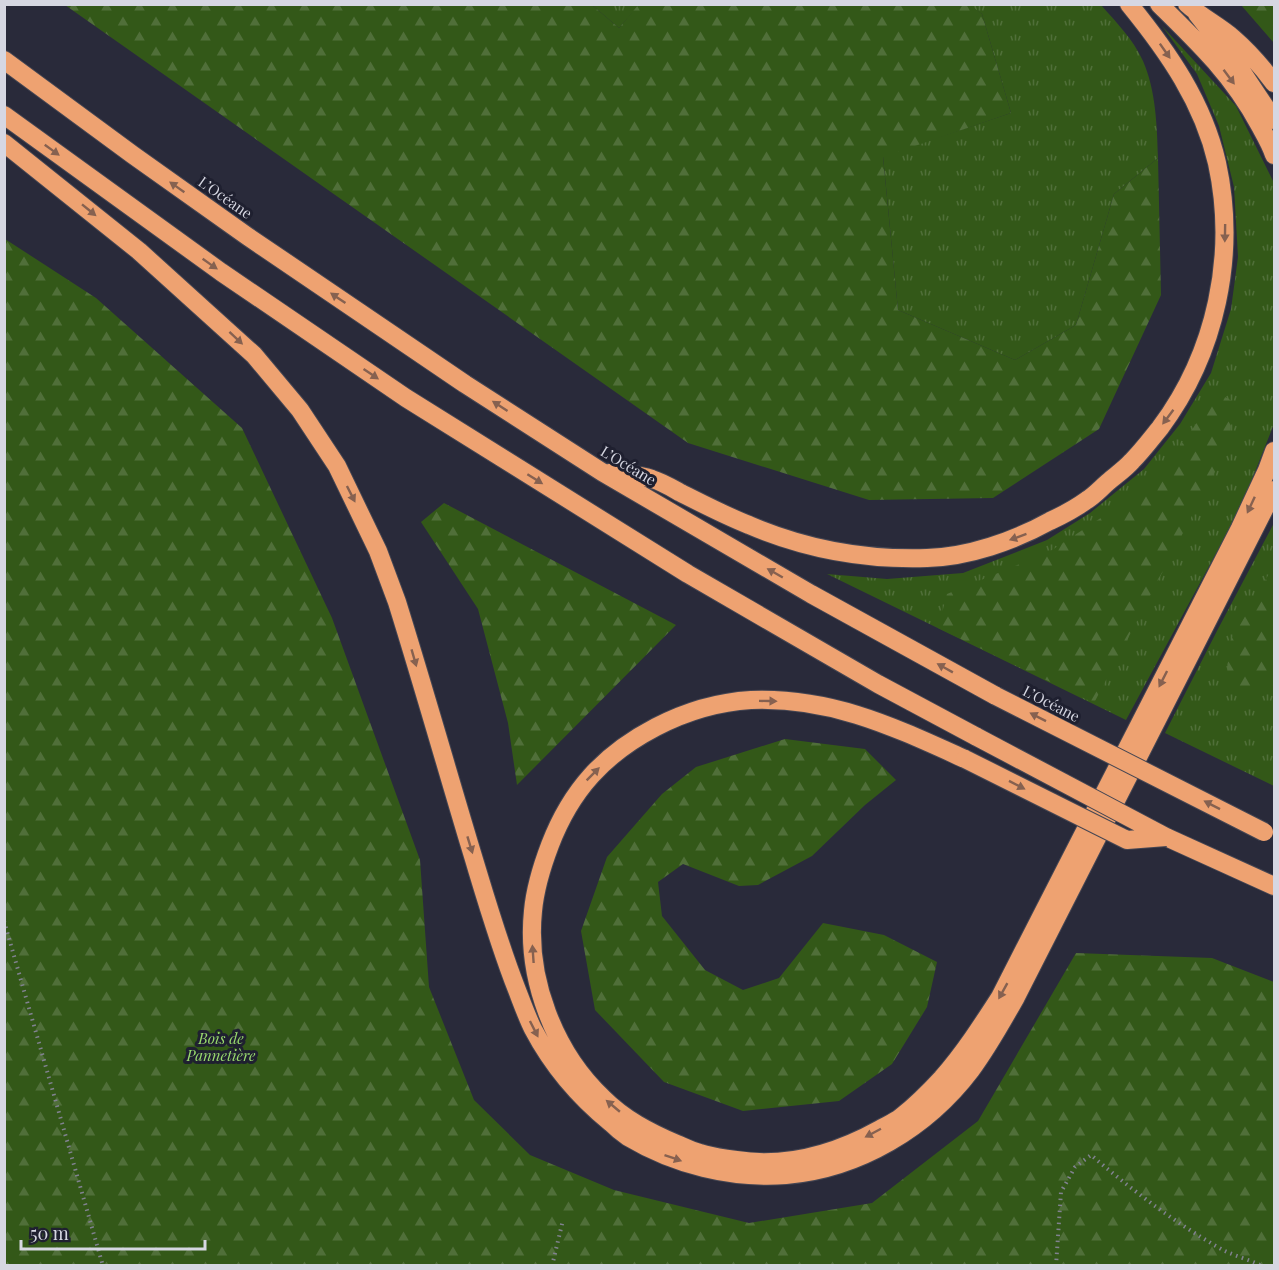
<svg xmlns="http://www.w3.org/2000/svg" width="1279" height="1270" font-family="'Playfair Display',serif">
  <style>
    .grass { fill: url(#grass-tufts) }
    .forest { fill: url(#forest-firs) }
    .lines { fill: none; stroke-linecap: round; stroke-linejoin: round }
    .highway-casing { stroke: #454653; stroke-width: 20 }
    .path { stroke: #818290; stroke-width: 4; stroke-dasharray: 1.5 4.5; stroke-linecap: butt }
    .highway { stroke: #eea271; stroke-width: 18 }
    .highway-bridge-casing { stroke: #454653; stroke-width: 20; stroke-linecap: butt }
    .highway-bridge { stroke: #eea271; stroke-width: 18 }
    .oneway { fill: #866150 }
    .labels { text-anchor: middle; stroke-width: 6; stroke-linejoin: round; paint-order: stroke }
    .street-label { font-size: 15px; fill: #d6d7e2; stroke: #1f2030 }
    .park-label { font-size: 15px; font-style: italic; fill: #99db6e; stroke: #1f2030 }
  </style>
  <defs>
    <pattern id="grass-tufts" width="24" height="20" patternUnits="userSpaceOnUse" patternTransform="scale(1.5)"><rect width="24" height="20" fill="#335818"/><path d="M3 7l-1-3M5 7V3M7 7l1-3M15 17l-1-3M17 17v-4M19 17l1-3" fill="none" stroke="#506f39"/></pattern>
    <pattern id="forest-firs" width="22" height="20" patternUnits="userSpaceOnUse" patternTransform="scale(1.5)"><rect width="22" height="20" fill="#335818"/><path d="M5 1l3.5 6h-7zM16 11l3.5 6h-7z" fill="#506f39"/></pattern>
  </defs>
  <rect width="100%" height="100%" fill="#292a3a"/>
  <path class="grass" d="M 592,5 L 639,5 L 619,28 Z
    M 969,5 L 1101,5 C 1116,22 1133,39 1143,61 C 1156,91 1157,126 1158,158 L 1114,194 L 1076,325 L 1015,360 L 898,310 L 883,156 L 1011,113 L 982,14 Z
    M 1162,26 L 1236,106 L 1274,183 L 1274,424 L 1241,507 L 1126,720 L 827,574 L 887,579 L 963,573 L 1047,540 L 1090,513 L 1144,469 L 1180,424 L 1211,373 L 1231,309 L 1238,257 L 1234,187 L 1219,126 L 1197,74 Z
    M 1274,523 L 1274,786 L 1165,733 L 1218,629 Z"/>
  <path class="forest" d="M 592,5 L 619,28 L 639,4 L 969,4 L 982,14 L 1011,113 L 883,157 L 898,310 L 1015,360 L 1076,325 L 1114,194 L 1158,158 L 1161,295 L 1099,429 L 993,498 L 869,500 L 688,443 L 65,5 Z
    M 1241,5 L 1274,5 L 1274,43 Z
    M 5,239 L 96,298 L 242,428 L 332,618 L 420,860 L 429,987 L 474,1100 L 530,1155 L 614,1190 L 749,1223 L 872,1203 L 978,1121 L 1076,953 L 1212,958 L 1274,982 L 1274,1265 L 5,1265 Z
    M 1218,393 L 1232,401 L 1230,443 L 1094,703 L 938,628 L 947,594 L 1049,552 L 1154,483 Z
    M 444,503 L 676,625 L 517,785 L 508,723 L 478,609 L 421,522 Z
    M 1274,565 L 1274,686 L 1228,688 L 1227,647 Z
    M 785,739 L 865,749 L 896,780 L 865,805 L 812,856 L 758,885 L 739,886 L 683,864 L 658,882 L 662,916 L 705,970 L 743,990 L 779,978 L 823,923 L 884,935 L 937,962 L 927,1007 L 892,1064 L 839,1101 L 743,1111 L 664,1082 L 595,1010 L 581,931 L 607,857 L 662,794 L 696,767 Z"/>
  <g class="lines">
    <g class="highway-casing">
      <path id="highway" d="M 1159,4 C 1200,44 1233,76 1260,126 C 1265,135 1271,145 1274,155
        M 1187,4 C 1201,17 1218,25 1233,38 C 1248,51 1262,67 1274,83
        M 1197,14 L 1238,66 L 1274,120
        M 4,60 L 133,155 L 247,236 L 465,384 L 602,472 L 811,594 L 996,696
        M 4,115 L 221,272 L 406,398 L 688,574 L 878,684 L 977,737
        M 4,143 L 139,251 L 254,355 L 300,410 L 337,466 L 378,551 L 397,602 C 422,682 445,763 469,843 C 484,892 498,942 517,990 C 522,1003 527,1017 533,1029 C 553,1067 579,1097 611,1123 C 616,1128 622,1133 628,1137 C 675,1165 731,1179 786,1175 C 859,1169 927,1128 971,1070 C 988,1047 1002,1022 1016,997 L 1274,490
        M 609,473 C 623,475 639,474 652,479 C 662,482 672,488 681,493 C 703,504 726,516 749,525 C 805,549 866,560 927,558 C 968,557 1014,541 1050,521 C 1063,515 1076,508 1087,500 C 1095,495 1101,488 1108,482 C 1116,475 1125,469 1132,461 C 1142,451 1151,439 1160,428 C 1216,353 1237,255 1217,163 C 1203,102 1168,52 1129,4
        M 965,759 C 894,727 832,697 751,700 C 718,702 685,712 656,727 C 604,754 571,790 550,845 C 542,866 535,889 533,911 C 526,978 554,1052 603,1098 C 624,1119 649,1132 677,1144 C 684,1147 692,1151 700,1153 C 711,1157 724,1158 736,1160 C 788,1168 835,1154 880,1129 C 887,1125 895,1122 901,1117 C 916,1105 930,1091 942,1078 C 964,1053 982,1025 1000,997 L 1240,528 L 1267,470 L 1274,451
        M 1166,837 L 1274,886"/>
    </g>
    <path class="path" d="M 4,921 L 103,1266
      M 552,1266 L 563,1220
      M 1056,1266 L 1061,1192 L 1075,1167 L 1091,1155 C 1132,1190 1175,1223 1223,1250 C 1235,1256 1250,1260 1262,1266"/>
    <use href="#highway" class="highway"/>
    <g class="highway-bridge-casing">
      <path id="highway-bridge" d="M 996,696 L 1264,832
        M 977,737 L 1166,837
        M 965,759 L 1127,840 L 1166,837"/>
    </g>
    <use href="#highway-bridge" class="highway-bridge"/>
  </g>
  <defs><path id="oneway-solid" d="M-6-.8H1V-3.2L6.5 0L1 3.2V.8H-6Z" transform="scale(1.5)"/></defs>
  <g class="oneway">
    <use href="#oneway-solid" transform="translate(1165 51) rotate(55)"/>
    <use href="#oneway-solid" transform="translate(1229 77) rotate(53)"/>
    <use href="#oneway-solid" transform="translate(52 150) rotate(36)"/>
    <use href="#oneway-solid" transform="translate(177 187) rotate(-145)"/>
    <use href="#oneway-solid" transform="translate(89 210) rotate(39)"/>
    <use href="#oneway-solid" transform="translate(1225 233) rotate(91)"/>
    <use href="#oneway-solid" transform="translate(210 264) rotate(35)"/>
    <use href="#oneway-solid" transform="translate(338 298) rotate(-146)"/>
    <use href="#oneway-solid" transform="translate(236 338) rotate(43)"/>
    <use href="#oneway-solid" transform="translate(371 374) rotate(34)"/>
    <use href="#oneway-solid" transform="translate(500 406) rotate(-147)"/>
    <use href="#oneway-solid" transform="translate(1168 417) rotate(127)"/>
    <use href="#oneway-solid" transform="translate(535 479) rotate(32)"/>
    <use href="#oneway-solid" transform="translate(351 494) rotate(63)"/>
    <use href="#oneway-solid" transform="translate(1251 505) rotate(115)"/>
    <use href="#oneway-solid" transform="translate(1018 537) rotate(160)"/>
    <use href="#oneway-solid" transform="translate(775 573) rotate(-150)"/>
    <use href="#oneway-solid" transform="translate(414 658) rotate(74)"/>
    <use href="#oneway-solid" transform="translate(945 668) rotate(-151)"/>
    <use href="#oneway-solid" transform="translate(1163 679) rotate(117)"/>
    <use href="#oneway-solid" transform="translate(768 701) rotate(1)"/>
    <use href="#oneway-solid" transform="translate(1038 717) rotate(-153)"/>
    <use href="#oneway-solid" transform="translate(593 774) rotate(-45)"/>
    <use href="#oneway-solid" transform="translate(1017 785) rotate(27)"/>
    <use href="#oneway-solid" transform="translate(1212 805) rotate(-153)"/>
    <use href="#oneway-solid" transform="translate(470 845) rotate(73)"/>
    <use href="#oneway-solid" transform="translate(533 954) rotate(-94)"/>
    <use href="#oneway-solid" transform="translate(1003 991) rotate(119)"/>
    <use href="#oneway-solid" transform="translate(534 1029) rotate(63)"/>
    <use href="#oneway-solid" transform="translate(613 1106) rotate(-140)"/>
    <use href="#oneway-solid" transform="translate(873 1133) rotate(152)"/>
    <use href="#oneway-solid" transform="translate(673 1158) rotate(19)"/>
  </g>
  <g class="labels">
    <g class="street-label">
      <text transform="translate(225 198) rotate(35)" y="5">L’Océane</text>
      <text transform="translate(628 466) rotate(31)" y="5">L’Océane</text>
      <text transform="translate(1051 704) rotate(27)" y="5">L’Océane</text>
    </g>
    <g class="park-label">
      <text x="221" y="1044">Bois de<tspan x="221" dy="17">Pannetière</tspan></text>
    </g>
  </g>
  <rect width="1279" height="1270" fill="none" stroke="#d6d7e2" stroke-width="12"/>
  <path d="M21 1240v9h184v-9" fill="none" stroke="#d6d7e2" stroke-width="3"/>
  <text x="30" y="1240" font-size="18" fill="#d6d7e2" stroke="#1f2030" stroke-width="4.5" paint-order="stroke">50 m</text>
</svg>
